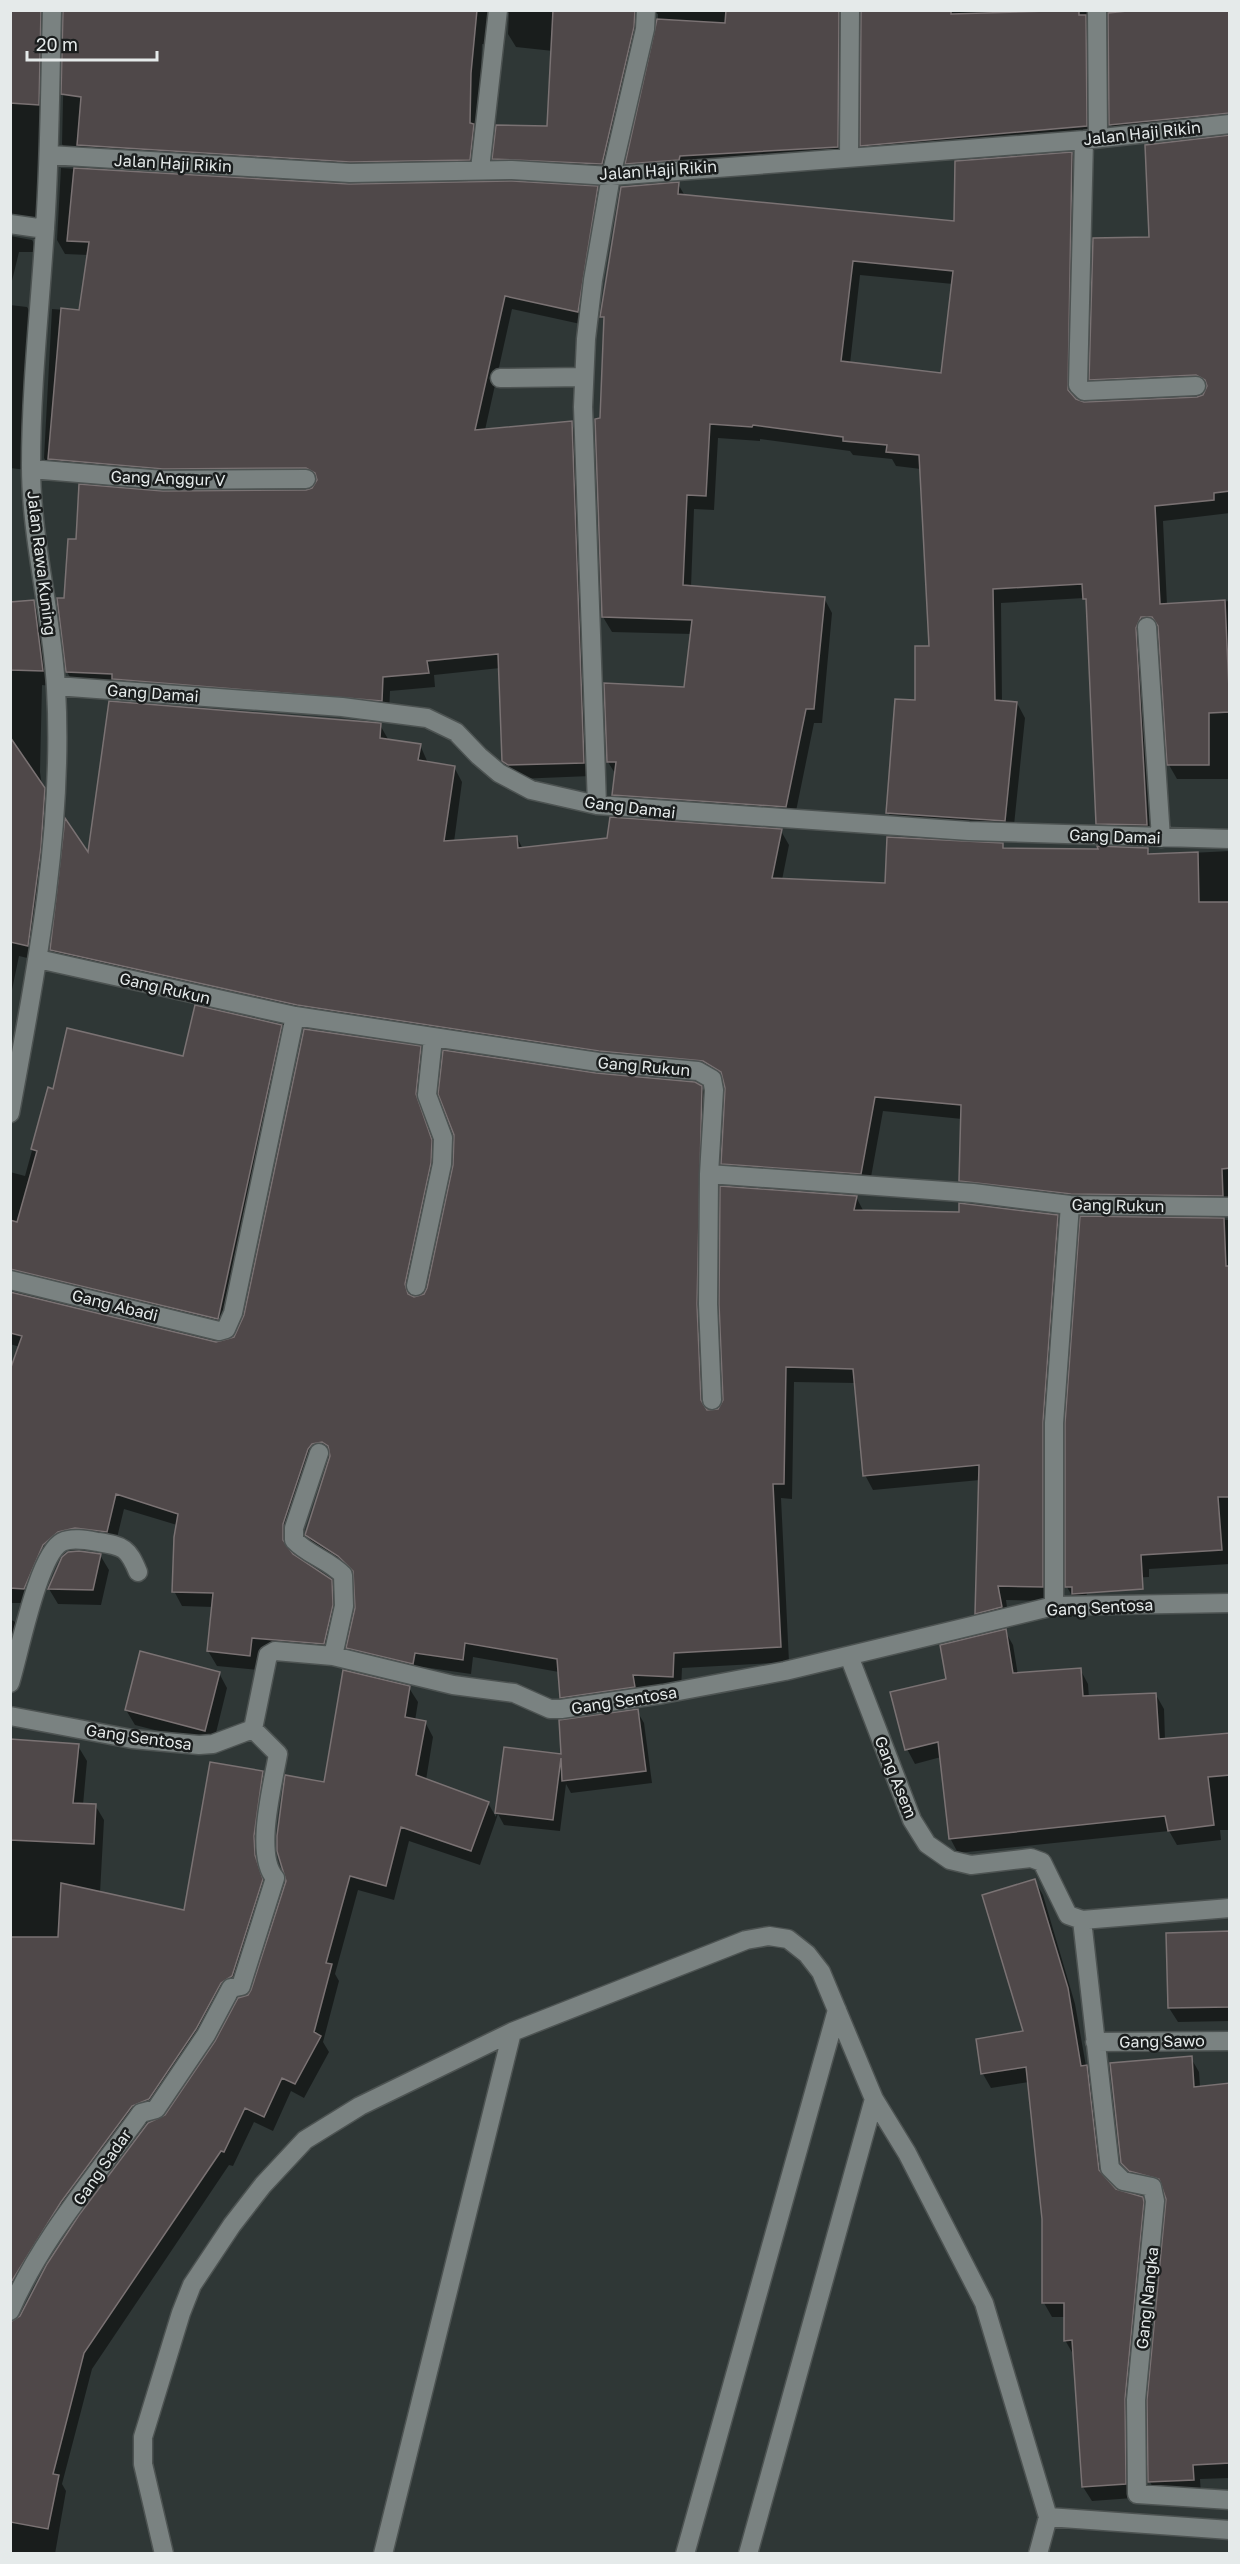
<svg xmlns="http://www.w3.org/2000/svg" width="1240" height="2564" font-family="'Golos Text',sans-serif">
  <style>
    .shadow { fill: #0007; fill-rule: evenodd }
    .building { fill: #4f4849; stroke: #7a7273; stroke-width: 1.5; fill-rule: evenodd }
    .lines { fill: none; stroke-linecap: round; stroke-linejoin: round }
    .minor-casing { stroke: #4d5352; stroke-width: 21 }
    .minor { stroke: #7a8281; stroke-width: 18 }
    .labels { text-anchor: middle; stroke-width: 5; stroke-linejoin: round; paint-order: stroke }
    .street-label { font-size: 16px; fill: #e5eaea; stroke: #1a1d1d }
  </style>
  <rect width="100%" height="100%" fill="#2f3736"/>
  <path class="shadow" d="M 10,10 L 1086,10 L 1093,23 L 1094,139 L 870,159 L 862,145 L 863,13 L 858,12 L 845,161 L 635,177 L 627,163 L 658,30 L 658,14 L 654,12 L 609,177 L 502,172 L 494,159 L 549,128 L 553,51 L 516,47 L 508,34 L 509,13 L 507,12 L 496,17 L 491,45 L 482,44 L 477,173 L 69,157 L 62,144 L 65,14 L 55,13 L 41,229 L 10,231 Z
    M 1109,10 L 1230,10 L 1230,128 L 1119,139 L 1111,125 Z
    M 1230,137 L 1230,513 L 1163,521 L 1167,605 L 1230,601 L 1230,779 L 1177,779 L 1169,765 L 1160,632 L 1156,630 L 1154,839 L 1106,838 L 1098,823 L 1088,605 L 1084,598 L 1001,603 L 1002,702 L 1017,703 L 1025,718 L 1013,835 L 896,827 L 888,812 L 931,647 L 921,469 L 896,466 L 892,459 L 853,455 L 850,451 L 760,439 L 760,441 L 718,438 L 714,510 L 694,509 L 691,587 L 824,598 L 832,613 L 822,723 L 814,723 L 794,821 L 622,809 L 614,794 L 616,775 L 608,762 L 685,689 L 692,634 L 612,632 L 603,617 L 596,420 L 602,420 L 605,323 L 602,316 L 678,184 L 685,196 L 956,223 L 1072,154 L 1080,168 L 1075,400 L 1084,404 L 1203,397 L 1206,389 L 1194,368 L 1191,369 L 1203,389 L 1099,394 L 1091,379 L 1150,239 ZM 860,275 L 953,284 L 943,375 L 850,364 Z
    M 61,168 L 349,186 L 597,188 L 605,202 L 585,325 L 512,309 L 485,430 L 571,423 L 579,436 L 591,776 L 517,779 L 511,774 L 503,760 L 500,668 L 434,675 L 435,687 L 390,691 L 389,714 L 75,686 L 67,672 L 66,599 L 77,541 L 163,493 L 306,492 L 317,486 L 318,482 L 172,482 L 52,472 L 44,458 L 52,309 L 80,311 L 88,255 L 65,254 L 57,240 Z
    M 10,236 L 32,240 L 39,252 L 19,252 L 10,289 Z
    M 10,305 L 27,307 L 35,320 L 27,470 L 10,468 Z
    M 33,602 L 42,617 L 51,686 L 42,685 L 40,772 L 42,786 L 52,804 L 36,960 L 19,956 L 12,990 L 10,604 Z
    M 380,725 L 388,739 L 420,745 L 428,763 L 454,767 L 462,782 L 454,842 L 517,838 L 523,849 L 781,831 L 789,845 L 782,880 L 886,885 L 1002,845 L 1005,850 L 1147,849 L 1151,855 L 1230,851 L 1230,1211 L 969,1195 L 961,1180 L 962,1119 L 883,1111 L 869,1188 L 731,1178 L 722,1163 L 725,1083 L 713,1075 L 609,1065 L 60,964 L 52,950 L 89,856 Z
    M 281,1026 L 289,1041 L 226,1333 L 10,1287 L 10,1172 L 25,1176 L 49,1089 L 54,1091 L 184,1058 Z
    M 420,1048 L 428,1063 L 424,1111 L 439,1156 L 439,1178 L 413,1299 L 425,1295 L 596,1075 L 701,1087 L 710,1103 L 704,1320 L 708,1412 L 719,1411 L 856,1197 L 864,1212 L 1057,1216 L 1066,1231 L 1050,1601 L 1006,1600 L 1009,1622 L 985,1628 L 976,1613 L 980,1480 L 873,1490 L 865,1475 L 856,1383 L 794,1382 L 792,1499 L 781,1498 L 789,1662 L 682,1668 L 681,1691 L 568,1712 L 560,1697 L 559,1672 L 473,1657 L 471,1674 L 423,1667 L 421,1678 L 357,1662 L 348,1647 L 357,1608 L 355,1578 L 316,1550 L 307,1535 L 331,1457 L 320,1459 L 291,1540 L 291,1554 L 331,1581 L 340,1596 L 332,1658 L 260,1652 L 258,1670 L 217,1666 L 208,1651 L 213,1607 L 182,1606 L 174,1591 L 177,1525 L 124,1509 L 115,1546 L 63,1548 L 32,1603 L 10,1603 L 10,1374 L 20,1347 L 10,1344 L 10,1291 L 216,1343 L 234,1339 Z
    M 1082,1218 L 1230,1220 L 1230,1564 L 1149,1569 L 1149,1577 L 1086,1580 L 1087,1601 L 1075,1601 L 1067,1587 Z
    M 100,1555 L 109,1570 L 101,1605 L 58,1604 L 49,1589 Z
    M 10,1620 L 14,1621 L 23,1636 L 10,1682 Z
    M 1005,1631 L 1013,1645 L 1018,1675 L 1080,1669 L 1088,1684 L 1089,1698 L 1156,1695 L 1164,1709 L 1165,1740 L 1230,1734 L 1230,1830 L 1220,1830 L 1221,1840 L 1177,1845 L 1169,1831 L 958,1853 L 950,1838 L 941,1757 L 915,1764 L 907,1749 L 948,1680 Z
    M 219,1673 L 227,1688 L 213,1745 L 135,1725 L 126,1710 Z
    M 409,1688 L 418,1702 L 415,1721 L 425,1722 L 433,1737 L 426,1780 L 488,1803 L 496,1817 L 506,1748 L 563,1756 L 637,1711 L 644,1723 L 652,1783 L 571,1793 L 566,1784 L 560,1831 L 504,1825 L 498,1814 L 480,1865 L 409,1841 L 394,1900 L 358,1890 L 335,1974 L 339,1981 L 323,2042 L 329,2052 L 304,2098 L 291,2091 L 273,2131 L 254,2122 L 233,2166 L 229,2165 L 92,2369 L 62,2484 L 66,2491 L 55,2554 L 10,2554 L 10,2322 L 17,2322 L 166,2116 L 249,1996 L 325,1783 Z
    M 10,1741 L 78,1746 L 87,1761 L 83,1805 L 95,1805 L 104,1820 L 100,1893 L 185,1912 L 262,1772 L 271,1787 L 263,1871 L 270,1895 L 240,1991 L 52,2242 L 10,2317 Z
    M 1035,1881 L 1043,1895 L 1075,2004 L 1086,2066 L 1095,2081 L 1106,2180 L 1115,2191 L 1142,2198 L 1150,2212 L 1133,2498 L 1092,2501 L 1083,2487 L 1073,2354 L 1065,2340 L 1065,2317 L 1052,2317 L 1044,2303 L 1044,2219 L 1029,2082 L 991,2088 L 983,2074 L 1025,2032 Z
    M 1230,1932 L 1230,2021 L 1178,2022 L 1169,2008 Z
    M 1191,2058 L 1199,2072 L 1200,2087 L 1230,2084 L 1230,2478 L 1200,2479 L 1201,2494 L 1158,2496 L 1150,2482 L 1168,2199 L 1165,2192 L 1138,2185 L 1122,2162 Z"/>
  <path class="building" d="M 10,10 L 41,10 L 39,105 L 10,103 Z
    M 63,10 L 477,10 L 471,73 L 470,123 L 474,124 L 470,160 L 350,162 L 77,145 L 81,97 L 61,94 Z
    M 553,10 L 635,10 L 634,27 L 602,164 L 492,159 L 496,125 L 547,126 Z
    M 726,10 L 839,10 L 838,147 L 680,156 L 679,160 L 625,164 L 657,19 L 725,23 Z
    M 861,10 L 951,10 L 951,14 L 1079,10 L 1079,15 L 1086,15 L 1087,126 L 860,146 Z
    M 1137,10 L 1230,11 L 1230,113 L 1109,125 L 1108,13 Z
    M 1230,135 L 1230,491 L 1214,493 L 1214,500 L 1155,506 L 1160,604 L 1225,600 L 1230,712 L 1209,713 L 1209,765 L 1167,765 L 1158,626 L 1152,617 L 1141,617 L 1136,628 L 1147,825 L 1096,824 L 1086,599 L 1083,599 L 1082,584 L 993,589 L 995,700 L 1017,702 L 1005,821 L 886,813 L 895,699 L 915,700 L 915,646 L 929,646 L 919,455 L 886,452 L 887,445 L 843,441 L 843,437 L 753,425 L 752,427 L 710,424 L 706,496 L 687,495 L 683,585 L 825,597 L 814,709 L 806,709 L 786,807 L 612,795 L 616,762 L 607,762 L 604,683 L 684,687 L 692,620 L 602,617 L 595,419 L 600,418 L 604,317 L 600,317 L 621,187 L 679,182 L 678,194 L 954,221 L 955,161 L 1072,152 L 1068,390 L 1076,399 L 1084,402 L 1197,397 L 1203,395 L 1207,386 L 1205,380 L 1196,375 L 1089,380 L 1093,238 L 1149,237 L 1145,145 ZM 853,261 L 953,271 L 941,373 L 841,361 Z
    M 74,168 L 349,184 L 512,181 L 598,186 L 578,312 L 505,296 L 475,430 L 572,421 L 584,763 L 508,765 L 502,761 L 498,654 L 427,661 L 429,673 L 383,677 L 382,701 L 112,679 L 112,674 L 66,672 L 57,598 L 64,598 L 68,539 L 76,539 L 79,484 L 163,491 L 306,490 L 312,488 L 317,480 L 315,473 L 306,468 L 163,469 L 48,459 L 61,308 L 79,310 L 89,242 L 67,241 Z
    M 34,600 L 43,671 L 10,670 L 10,602 Z
    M 109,701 L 381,723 L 380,738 L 421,744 L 418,760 L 455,766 L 444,841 L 517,836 L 518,848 L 607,838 L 610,817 L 782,829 L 772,878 L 885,883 L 887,837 L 1003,843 L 1003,848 L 1098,849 L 1097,846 L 1148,848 L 1148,854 L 1198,852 L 1199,902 L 1230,902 L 1230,1168 L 1222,1169 L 1223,1196 L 1071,1194 L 959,1181 L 961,1105 L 875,1097 L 861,1174 L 721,1164 L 725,1088 L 721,1072 L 703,1061 L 599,1051 L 297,1005 L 50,950 L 65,818 L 88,852 Z
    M 10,737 L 45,788 L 41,847 L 28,946 L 10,942 Z
    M 195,1005 L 282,1025 L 218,1319 L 10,1269 L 10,1220 L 17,1222 L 37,1151 L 31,1149 L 48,1087 L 53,1089 L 67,1028 L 183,1056 Z
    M 304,1029 L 421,1046 L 416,1094 L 432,1140 L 431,1163 L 405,1284 L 408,1294 L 414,1297 L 424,1294 L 427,1288 L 453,1165 L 454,1135 L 438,1094 L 443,1050 L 596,1073 L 695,1082 L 702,1086 L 697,1304 L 701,1400 L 707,1410 L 718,1409 L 723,1400 L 719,1304 L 720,1186 L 857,1196 L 854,1210 L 959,1212 L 959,1203 L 1058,1215 L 1043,1422 L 1043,1587 L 998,1586 L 1002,1607 L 975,1614 L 979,1465 L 863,1476 L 853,1369 L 786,1367 L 784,1484 L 773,1484 L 781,1647 L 674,1653 L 673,1677 L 633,1675 L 635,1687 L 560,1698 L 557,1659 L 465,1643 L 463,1660 L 415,1653 L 413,1664 L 346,1648 L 355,1608 L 353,1571 L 338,1556 L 305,1535 L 330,1456 L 328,1446 L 322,1442 L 312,1444 L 308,1449 L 283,1524 L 283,1540 L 293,1554 L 332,1580 L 333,1605 L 324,1644 L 252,1638 L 250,1656 L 207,1651 L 213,1593 L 172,1592 L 174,1537 L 178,1514 L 116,1494 L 107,1532 L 75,1528 L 58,1532 L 43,1545 L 24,1589 L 10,1588 L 10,1370 L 22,1336 L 10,1333 L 10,1292 L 216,1342 L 234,1337 L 244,1315 Z
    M 1080,1216 L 1224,1218 L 1226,1266 L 1230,1266 L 1230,1497 L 1218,1497 L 1222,1550 L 1141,1555 L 1143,1589 L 1072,1594 L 1072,1587 L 1065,1587 L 1065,1423 Z
    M 79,1551 L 101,1554 L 93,1590 L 48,1589 L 62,1557 L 68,1552 Z
    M 1006,1629 L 1013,1673 L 1081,1668 L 1083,1696 L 1156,1693 L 1159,1739 L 1230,1733 L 1230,1775 L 1208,1777 L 1214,1825 L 1168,1831 L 1165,1816 L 949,1839 L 938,1742 L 905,1750 L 890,1692 L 946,1679 L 940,1645 Z
    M 140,1651 L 220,1672 L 205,1731 L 125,1710 Z
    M 343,1670 L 410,1686 L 405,1717 L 426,1721 L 416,1775 L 489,1802 L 471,1851 L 401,1827 L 386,1886 L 350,1876 L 326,1963 L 332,1964 L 314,2032 L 321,2036 L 295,2084 L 282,2078 L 264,2117 L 245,2108 L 224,2152 L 221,2151 L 84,2353 L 53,2474 L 59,2475 L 48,2529 L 10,2522 L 10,2322 L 20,2316 L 47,2264 L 79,2215 L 148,2123 L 165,2115 L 215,2041 L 238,1998 L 248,1995 L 251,1990 L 286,1881 L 277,1851 L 277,1836 L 285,1775 L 324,1782 Z
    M 638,1709 L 646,1771 L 562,1781 L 561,1758 L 553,1820 L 495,1813 L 504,1747 L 561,1754 L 559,1720 Z
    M 10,1739 L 79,1744 L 73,1803 L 96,1804 L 94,1844 L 10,1840 Z
    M 210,1762 L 263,1771 L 254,1836 L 255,1855 L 263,1879 L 232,1976 L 221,1983 L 196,2029 L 149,2099 L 132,2106 L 61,2202 L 10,2284 L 10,1937 L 58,1937 L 61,1883 L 184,1910 Z
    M 1035,1879 L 1068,1988 L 1081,2066 L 1087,2065 L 1099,2170 L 1116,2189 L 1143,2197 L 1144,2202 L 1125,2399 L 1126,2484 L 1082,2487 L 1072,2340 L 1064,2341 L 1064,2303 L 1042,2303 L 1042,2219 L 1026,2067 L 981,2074 L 976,2039 L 1023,2031 L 982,1895 Z
    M 1230,1931 L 1230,2007 L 1168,2008 L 1166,1933 Z
    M 1192,2056 L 1194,2087 L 1230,2083 L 1230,2463 L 1193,2465 L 1194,2480 L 1148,2482 L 1147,2400 L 1166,2199 L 1159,2179 L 1129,2171 L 1121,2163 L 1110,2063 Z"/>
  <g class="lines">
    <g class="minor-casing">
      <path id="minor" d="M 1097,10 L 1098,137
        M 1084,140 L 1078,385 L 1084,391 L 1196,386
        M 49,155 L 350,173 L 512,170 L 611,176 L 1084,140 L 1230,124
        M 849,156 L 850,10
        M 480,169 L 498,10
        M 10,224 L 45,229
        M 500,378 L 584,377
        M 31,469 L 163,480 L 306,479
        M 1147,627 L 1161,838
        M 56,686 L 342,707 L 427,718 L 456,732 L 479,756 L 499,773 L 531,790 L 597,805 L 969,831 L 1230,839
        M 597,805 L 583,407 L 586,339 L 593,280 L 611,176 L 645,29 L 646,10
        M 38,959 L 295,1016 L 598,1062 L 698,1071 L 712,1079 L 714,1090 L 709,1174 L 973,1193 L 1070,1205 L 1230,1207
        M 10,1113 C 36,973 64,830 56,688 C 52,613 31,541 31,466 C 31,386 40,307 45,228 C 50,155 50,83 52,10
        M 709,1174 L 708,1304 L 712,1400
        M 10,1280 L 219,1331 L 226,1329 L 233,1313 L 295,1016
        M 416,1286 L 442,1164 L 443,1138 L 427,1095 L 433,1038
        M 319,1453 L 294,1528 L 294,1540 C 308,1555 329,1560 343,1575 L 344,1606 L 333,1656
        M 1054,1606 L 1054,1423 L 1070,1205
        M 849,1656 L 912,1820 L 927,1844 L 950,1860 L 971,1865 L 1031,1858 L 1042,1862 L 1068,1915 L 1082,1920 L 1230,1908
        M 10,1683 C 19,1655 38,1554 62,1542 C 72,1537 87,1540 98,1542 C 124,1546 128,1548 138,1572
        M 10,1716 L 132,1739 L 199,1745 L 213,1744 L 253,1729 L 268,1655 L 275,1651 L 333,1656 L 453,1685 L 514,1693 L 550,1709 L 561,1709 L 663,1694 L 785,1671 L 1054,1606 L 1230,1603
        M 1082,1920 L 1110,2168 L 1123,2181 L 1152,2187 L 1155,2201 L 1136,2400 L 1137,2494 L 1230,2500
        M 1095,2042 L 1230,2041
        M 10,2311 C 41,2239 96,2176 141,2113 L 156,2109 L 206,2035 L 231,1988 L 241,1986 L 275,1878 C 254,1854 273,1784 278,1754 L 253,1729
        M 1048,2517 L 1230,2530
        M 164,2554 L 143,2464 L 143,2437 L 181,2313 L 192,2285 L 232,2225 L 263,2185 L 305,2140 L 360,2106 L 512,2032 L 746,1940 L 769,1936 L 788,1939 L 807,1954 L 821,1972 L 874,2099 L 907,2153 L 984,2303 L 1048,2517 L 1038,2554
        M 383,2554 L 512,2032
        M 685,2554 L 837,2010
        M 748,2554 L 874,2099"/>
    </g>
    <use href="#minor" class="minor"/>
  </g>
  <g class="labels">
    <g class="street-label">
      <text transform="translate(1142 133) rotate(-6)" y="6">Jalan Haji Rikin</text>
      <text transform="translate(173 163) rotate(3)" y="6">Jalan Haji Rikin</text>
      <text transform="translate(658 170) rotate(-4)" y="6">Jalan Haji Rikin</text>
      <text transform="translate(168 478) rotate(2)" y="6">Gang Anggur V</text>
      <text transform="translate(42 563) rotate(83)" y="6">Jalan Rawa Kuning</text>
      <text transform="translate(153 693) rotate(4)" y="6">Gang Damai</text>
      <text transform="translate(630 807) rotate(7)" y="6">Gang Damai</text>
      <text transform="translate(1115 836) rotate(2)" y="6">Gang Damai</text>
      <text transform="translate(165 988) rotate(13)" y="6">Gang Rukun</text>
      <text transform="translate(644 1066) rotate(5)" y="6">Gang Rukun</text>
      <text transform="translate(1118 1205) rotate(1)" y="6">Gang Rukun</text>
      <text transform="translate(115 1305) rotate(14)" y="6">Gang Abadi</text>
      <text transform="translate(1100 1607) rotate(-3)" y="6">Gang Sentosa</text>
      <text transform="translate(624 1700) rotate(-9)" y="6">Gang Sentosa</text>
      <text transform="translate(139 1737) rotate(8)" y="6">Gang Sentosa</text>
      <text transform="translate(896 1777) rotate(68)" y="6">Gang Asem</text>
      <text transform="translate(1162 2041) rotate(-1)" y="6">Gang Sawo</text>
      <text transform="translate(102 2167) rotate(-55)" y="6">Gang Sadar</text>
      <text transform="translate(1147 2298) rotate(-84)" y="6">Gang Nangka</text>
    </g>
  </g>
  <rect width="1240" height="2564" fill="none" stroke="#e5eaea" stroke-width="24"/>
  <path d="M27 51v9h130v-9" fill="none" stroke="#e5eaea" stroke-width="3"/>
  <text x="36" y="51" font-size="18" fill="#e5eaea" stroke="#1a1d1d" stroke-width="4.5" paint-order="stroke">20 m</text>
</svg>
